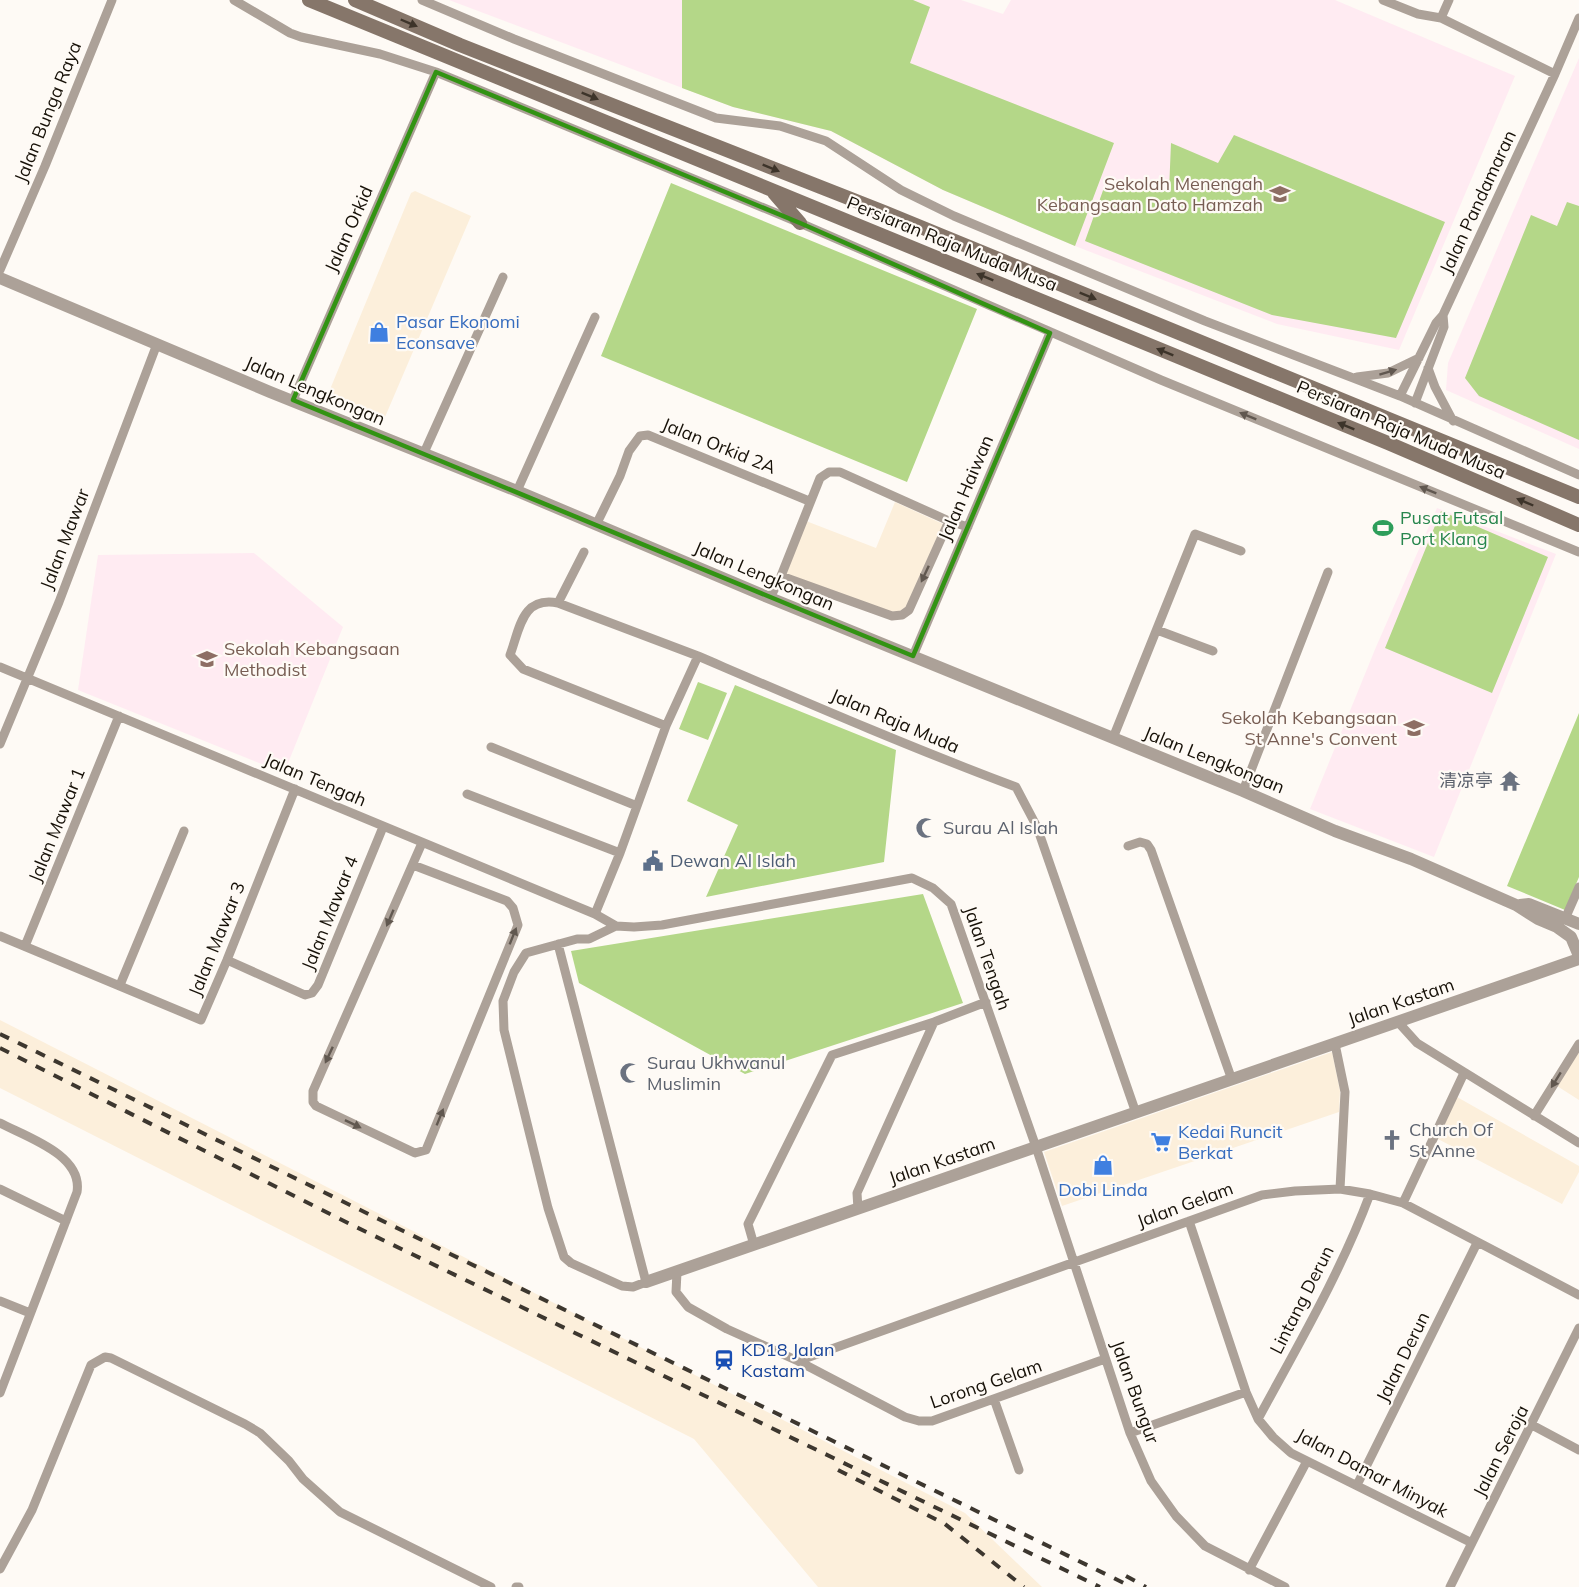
<svg xmlns="http://www.w3.org/2000/svg" width="1579" height="1587" font-family="Mulish,'Noto Sans SC',sans-serif">
  <style>
    .built { fill: #fcefdb }
    .education { fill: #ffebf2 }
    .green { fill: #b4d788 }
    .lines { fill: none; stroke-linecap: round; stroke-linejoin: round }
    .minor { stroke: #aca198; stroke-width: 9 }
    .tertiary { stroke: #aca198; stroke-width: 12 }
    .secondary { stroke: #86766a; stroke-width: 14 }
    .rail { stroke: #3d372f; stroke-width: 4; stroke-dasharray: 10 10; stroke-linecap: butt }
    .oneway { fill: #3d342a }
    .oneway2 { fill: #615850 }
    .marked { fill: none; stroke: #329313; stroke-width: 4.5; stroke-linejoin: round }
    .labels { text-anchor: middle; stroke-width: 4.5; stroke-linejoin: round; paint-order: stroke }
    .street-label { font-size: 18px; fill: #161007; stroke: #fefaf5 }
    .education-label { font-size: 18px; fill: #785e54; stroke: #fefaf5; text-anchor: end }
    .shop-label { font-size: 18px; fill: #366cbe; stroke: #fefaf5; text-anchor: start }
    .leisure-label { font-size: 18px; fill: #27864d; stroke: #fefaf5; text-anchor: start }
    .worship-label { font-size: 18px; fill: #5b616d; stroke: #fefaf5; text-anchor: start }
    .service-label { font-size: 18px; fill: #4e5e75; stroke: #fefaf5; text-anchor: start }
    .transit-label { font-size: 18px; fill: #164399; stroke: #fefaf5; text-anchor: start }
  </style>
  <rect width="100%" height="100%" fill="#fefaf5"/>
  <path class="built" d="M 415,191 L 471,216 L 385,417 L 333,395 L 331,387 L 411,193 Z
    M 895,502 L 943,524 L 906,607 L 900,611 L 892,612 L 786,575 L 806,521 L 876,548 Z
    M 0,1020 L 965,1513 L 1042,1587 L 818,1587 L 694,1439 L 0,1088 Z
    M 1579,1051 L 1579,1100 L 1557,1086 Z
    M 1332,1052 L 1340,1091 L 1339,1112 L 1062,1206 L 1044,1152 Z
    M 1457,1097 L 1579,1166 L 1579,1172 L 1562,1204 L 1438,1139 Z"/>
  <path class="education" d="M 449,0 L 961,0 L 1003,14 L 1011,0 L 1335,0 L 1515,76 L 1399,350 L 1277,324 L 1075,246 L 943,190 L 831,131 L 733,107 Z
    M 1579,58 L 1579,449 L 1446,390 L 1448,363 Z
    M 1437,508 L 1556,554 L 1434,857 L 1310,809 L 1376,647 Z
    M 254,553 L 343,627 L 284,773 L 78,690 L 98,555 Z"/>
  <path class="green" d="M 682,0 L 913,0 L 930,7 L 910,63 L 1114,143 L 1075,246 L 943,190 L 831,131 L 733,107 L 682,88 Z
    M 1234,135 L 1445,222 L 1396,338 L 1272,315 L 1085,241 L 1106,182 L 1130,191 L 1169,191 L 1171,143 L 1218,163 Z
    M 671,183 L 977,309 L 907,482 L 601,356 Z
    M 1567,202 L 1579,206 L 1579,440 L 1479,396 L 1465,378 L 1531,215 L 1557,226 Z
    M 1441,511 L 1548,557 L 1492,693 L 1385,648 Z
    M 698,682 L 727,693 L 708,740 L 679,729 Z
    M 735,685 L 896,750 L 884,862 L 706,897 L 738,825 L 687,801 Z
    M 1579,713 L 1579,877 L 1565,910 L 1507,886 Z
    M 923,894 L 963,1003 L 745,1074 L 579,983 L 571,951 Z"/>
  <g class="lines">
    <path class="minor" d="M 234,0 L 290,33 L 301,37 L 380,54 L 436,72 L 800,223 L 1161,380 L 1579,552
      M 422,0 L 514,39 L 716,118 L 780,126 L 826,141 L 901,190 L 954,216 L 1205,321 L 1400,396 L 1579,475
      M 1383,0 L 1418,14 L 1441,18 L 1555,74
      M 1441,18 L 1449,0
      M 0,270 L 45,166 L 112,0
      M 1428,368 L 1435,387 L 1453,421
      M 1357,377 L 1388,373 L 1419,358
      M 1400,396 L 1436,323 L 1443,315 L 1555,74 L 1579,18
      M 293,400 L 436,72
      M 1415,403 L 1444,327 L 1443,315
      M 423,455 L 503,277
      M 517,491 L 595,317
      M 596,525 L 620,476 L 629,451 L 640,436 L 648,435 L 809,501
      M 781,576 L 892,616 L 902,615 L 909,610 L 949,521
      M 770,598 L 781,576 L 820,478 L 829,472 L 840,472 L 949,521 L 968,527
      M 558,603 L 584,552
      M 1157,630 L 1213,651
      M 913,656 L 1050,333
      M 0,667 L 595,914 L 616,926 L 634,927 L 662,925 L 912,878 L 933,888 L 951,904 L 1036,1147 L 1130,1433 L 1151,1481 L 1176,1516 L 1205,1546 L 1285,1587
      M 666,726 L 523,669 L 510,655 C 520,628 522,596 558,603 L 698,656
      M 1113,738 L 1195,534 L 1241,551
      M 0,744 L 59,602 L 157,344
      M 491,747 L 637,806
      M 1243,791 L 1328,572
      M 467,794 L 620,853
      M 1128,846 L 1140,842 L 1147,844 L 1151,850 L 1232,1080
      M 413,865 L 507,901 L 513,908 L 518,925 L 426,1150 L 415,1153 L 316,1106 L 313,1102 L 313,1091 L 422,843
      M 595,914 L 620,853 L 666,726 L 698,656 C 803,701 909,747 1016,787 L 1037,827 L 1136,1113
      M 1565,919 L 1579,887
      M 0,936 L 201,1020 L 227,960 L 295,789
      M 558,944 L 646,1282 L 633,1287 L 622,1286 L 571,1263 L 564,1257 L 548,1208 L 504,1030 L 503,1001 L 514,972 L 526,953 L 577,939 L 589,939 L 616,926
      M 25,946 L 119,716
      M 227,960 L 305,995 L 312,993 L 318,985 L 383,827
      M 120,985 L 184,831
      M 1398,1022 L 1417,1043 L 1579,1143
      M 1335,1044 L 1345,1092 L 1340,1189
      M 1534,1116 L 1579,1044
      M 0,1123 C 27,1137 83,1155 77,1192 L 0,1393
      M 0,1189 L 66,1221
      M 1403,1203 L 1464,1073
      M 858,1209 L 857,1193 L 934,1022
      M 1189,1221 L 1246,1392 L 1258,1419 L 1273,1437 L 1291,1453 L 1472,1543
      M 754,1245 L 748,1224 L 832,1055 L 934,1022 L 986,1002
      M 677,1272 L 676,1292 L 688,1307 L 727,1329 L 798,1361 L 905,1417 L 919,1421 L 932,1421 L 1105,1359
      M 0,1301 L 30,1313
      M 798,1361 L 1262,1195 L 1295,1191 L 1340,1189 L 1370,1194 L 1403,1203 L 1579,1295
      M 994,1399 L 1019,1470
      M 1258,1419 C 1298,1345 1341,1272 1370,1194
      M 1532,1425 L 1579,1450
      M 1130,1433 L 1246,1392
      M 1357,1485 L 1477,1243
      M 0,1569 L 32,1510 L 91,1365 L 105,1357 L 111,1358 L 245,1424 L 260,1433 L 289,1461 L 303,1479 L 340,1512 L 491,1587
      M 1249,1570 L 1307,1461
      M 516,1587 L 519,1587
      M 1450,1587 L 1579,1328"/>
    <path class="tertiary" d="M 0,278 L 270,392 L 517,491 L 770,598 L 1243,791 L 1335,831 L 1411,859 L 1516,905 L 1538,919 L 1557,927 L 1571,937 L 1579,956
      M 1520,905 L 1529,904 L 1579,924
      M 646,1282 L 1579,959"/>
    <path class="secondary" d="M 309,0 L 1388,443 L 1579,525
      M 355,0 L 460,45 L 884,212 L 1579,497
      M 774,193 L 800,223"/>
    <path class="rail" d="M 0,1034 L 1132,1587
      M 0,1048 L 356,1227 L 1100,1587
      M 838,1470 L 945,1524 L 1024,1587
      M 1126,1576 L 1146,1587"/>
  </g>
  <defs><path id="oneway-solid" d="M-6-.8H1V-3.2L6.5 0L1 3.2V.8H-6Z" transform="scale(1.5)"/></defs>
  <g class="oneway">
    <use href="#oneway-solid" transform="translate(409 23) rotate(23)"/>
    <use href="#oneway-solid" transform="translate(590 96) rotate(22)"/>
    <use href="#oneway-solid" transform="translate(771 168) rotate(22)"/>
    <use href="#oneway-solid" transform="translate(985 277) rotate(-158)"/>
    <use href="#oneway-solid" transform="translate(1088 296) rotate(22)"/>
    <use href="#oneway-solid" transform="translate(1165 352) rotate(-158)"/>
    <use href="#oneway-solid" transform="translate(1346 426) rotate(-158)"/>
    <use href="#oneway-solid" transform="translate(1525 502) rotate(-157)"/>
  </g>
  <g class="oneway2">
    <use href="#oneway-solid" transform="translate(1388 372) rotate(-17)"/>
    <use href="#oneway-solid" transform="translate(1248 416) rotate(-158)"/>
    <use href="#oneway-solid" transform="translate(1428 490) rotate(-158)"/>
    <use href="#oneway-solid" transform="translate(925 574) rotate(115)"/>
    <use href="#oneway-solid" transform="translate(390 918) rotate(113)"/>
    <use href="#oneway-solid" transform="translate(513 936) rotate(-68)"/>
    <use href="#oneway-solid" transform="translate(329 1055) rotate(115)"/>
    <use href="#oneway-solid" transform="translate(1556 1080) rotate(122)"/>
    <use href="#oneway-solid" transform="translate(440 1117) rotate(-68)"/>
    <use href="#oneway-solid" transform="translate(353 1124) rotate(26)"/>
  </g>
  <path class="marked" d="M 436,72 L 800,223 L 1050,333 L 913,656 L 293,400 Z"/>
  <defs>
    <g id="school-bare" transform="scale(1.62)"><path d="M0-5L7-2L0 1L-7-2ZM-4 1L0 2.5L4 1V4Q0 6-4 4Z" fill="#8d6e63" stroke="#fefaf5" stroke-width="2.5" paint-order="stroke"/></g>
    <g id="shop-bare" transform="scale(1.62)"><path d="M-5-2.5h2.3a2.7 3.5 0 0 1 5.4 0H5L5.5 6h-11ZM-1.5-2.5h3a1.5 2.3 0 0 0-3 0Z" fill="#3f7fe0" stroke="#fefaf5" stroke-width="2.5" paint-order="stroke"/></g>
    <g id="stadium-bare" transform="scale(1.62)"><path d="M0-5a6.5 5 0 1 0 0 10a6.5 5 0 1 0 0-10ZM-3.5-1.8h7v3.6h-7Z" fill="#2e9e5b" stroke="#fefaf5" stroke-width="2.5" paint-order="stroke"/></g>
    <g id="temple-bare" transform="scale(1.62)"><path d="M0-6L5-2H3V0L6.5 2.5H4V6H1.5V3h-3V6H-4V2.5H-6.5L-3 0V-2H-5Z" fill="#6b7280" stroke="#fefaf5" stroke-width="2.5" paint-order="stroke"/></g>
    <g id="mosque-bare" transform="scale(1.62)"><path d="M3.5-4.9A6 6 0 1 0 3.5 4.9A5 5 0 1 1 3.5-4.9Z" fill="#6b7280" stroke="#fefaf5" stroke-width="2.5" paint-order="stroke"/></g>
    <g id="civic-bare" transform="scale(1.62)"><path d="M-.6-6.5H3V-4.5H.6V-3L4-1V1h2V6H-6V1h2V-1L-.6-3ZM-1.2 2.5V6h2.4V2.5Z" fill="#5c6f8a" stroke="#fefaf5" stroke-width="2.5" paint-order="stroke"/></g>
    <g id="church-bare" transform="scale(1.62)"><path d="M-1.2-6h2.4v3.5h3.3v2.4h-3.3V6h-2.4V-.1h-3.3v-2.4h3.3Z" fill="#6b7280" stroke="#fefaf5" stroke-width="2.5" paint-order="stroke"/></g>
    <g id="supermarket-bare" transform="scale(1.62)"><path d="M-6-5.5h2.5l.6 2H6L4.5 2H-2.5L-4.4-4H-6ZM-1.5 3.2a1.3 1.3 0 1 0 .1 0ZM3 3.2a1.3 1.3 0 1 0 .1 0Z" fill="#3f7fe0" stroke="#fefaf5" stroke-width="2.5" paint-order="stroke"/></g>
    <g id="station-bare" transform="scale(1.62)"><path d="M-3-6H3Q5-6 5-4V2Q5 4 3 4L4.5 6H3L1.5 4h-3L-3 6H-4.5L-3 4Q-5 4-5 2V-4Q-5-6-3-6ZM-3.5-4v3h7v-3ZM-3.5 1v1.5H-2V1ZM2 1v1.5H3.5V1Z" fill="#1a4fb4" stroke="#fefaf5" stroke-width="2.5" paint-order="stroke"/></g>
  </defs>
  <g fill-rule="evenodd">
    <use href="#school-bare" x="1280" y="194"/>
    <use href="#shop-bare" x="379" y="332"/>
    <use href="#stadium-bare" x="1383" y="528"/>
    <use href="#school-bare" x="207" y="659"/>
    <use href="#school-bare" x="1414" y="728"/>
    <use href="#temple-bare" x="1510" y="781"/>
    <use href="#mosque-bare" x="926" y="828"/>
    <use href="#civic-bare" x="653" y="861"/>
    <use href="#mosque-bare" x="630" y="1073"/>
    <use href="#church-bare" x="1392" y="1140"/>
    <use href="#supermarket-bare" x="1161" y="1142"/>
    <use href="#shop-bare" x="1103" y="1165"/>
    <use href="#station-bare" x="724" y="1360"/>
  </g>
  <g class="labels">
    <g class="street-label">
      <text transform="translate(48 112) rotate(-68)" y="6">Jalan Bunga Raya</text>
      <text transform="translate(1478 202) rotate(-65)" y="6">Jalan Pandamaran</text>
      <text transform="translate(349 229) rotate(-66)" y="6">Jalan Orkid</text>
      <text transform="translate(952 244) rotate(22)" y="6">Persiaran Raja Muda Musa</text>
      <text transform="translate(315 391) rotate(23)" y="6">Jalan Lengkongan</text>
      <text transform="translate(1401 430) rotate(23)" y="6">Persiaran Raja Muda Musa</text>
      <text transform="translate(719 446) rotate(22)" y="6">Jalan Orkid 2A</text>
      <text transform="translate(966 488) rotate(-67)" y="6">Jalan Haiwan</text>
      <text transform="translate(65 539) rotate(-69)" y="6">Jalan Mawar</text>
      <text transform="translate(764 576) rotate(23)" y="6">Jalan Lengkongan</text>
      <text transform="translate(895 721) rotate(23)" y="6">Jalan Raja Muda</text>
      <text transform="translate(1214 760) rotate(22)" y="6">Jalan Lengkongan</text>
      <text transform="translate(315 780) rotate(23)" y="6">Jalan Tengah</text>
      <text transform="translate(57 825) rotate(-68)" y="6">Jalan Mawar 1</text>
      <text transform="translate(330 913) rotate(-68)" y="6">Jalan Mawar 4</text>
      <text transform="translate(217 939) rotate(-68)" y="6">Jalan Mawar 3</text>
      <text transform="translate(987 958) rotate(71)" y="6">Jalan Tengah</text>
      <text transform="translate(1401 1002) rotate(-19)" y="6">Jalan Kastam</text>
      <text transform="translate(942 1161) rotate(-19)" y="6">Jalan Kastam</text>
      <text transform="translate(1185 1205) rotate(-20)" y="6">Jalan Gelam</text>
      <text transform="translate(1302 1300) rotate(-63)" y="6">Lintang Derun</text>
      <text transform="translate(1403 1357) rotate(-64)" y="6">Jalan Derun</text>
      <text transform="translate(986 1384) rotate(-19)" y="6">Lorong Gelam</text>
      <text transform="translate(1135 1392) rotate(70)" y="6">Jalan Bungur</text>
      <text transform="translate(1501 1451) rotate(-63)" y="6">Jalan Seroja</text>
      <text transform="translate(1372 1473) rotate(28)" y="6">Jalan Damar Minyak</text>
    </g>
    <g class="education-label">
      <text x="1263" y="190">Sekolah Menengah<tspan x="1263" dy="21">Kebangsaan Dato Hamzah</tspan></text>
      <text x="224" y="655" text-anchor="start">Sekolah Kebangsaan<tspan x="224" dy="21">Methodist</tspan></text>
      <text x="1397" y="724">Sekolah Kebangsaan<tspan x="1397" dy="21">St Anne's Convent</tspan></text>
    </g>
    <g class="shop-label">
      <text x="396" y="328">Pasar Ekonomi<tspan x="396" dy="21">Econsave</tspan></text>
      <text x="1178" y="1138">Kedai Runcit<tspan x="1178" dy="21">Berkat</tspan></text>
      <text x="1103" y="1196" text-anchor="middle">Dobi Linda</text>
    </g>
    <g class="leisure-label">
      <text x="1400" y="524">Pusat Futsal<tspan x="1400" dy="21">Port Klang</tspan></text>
    </g>
    <g class="worship-label">
      <text x="1493" y="787" text-anchor="end">清凉亭</text>
      <text x="943" y="834">Surau Al Islah</text>
      <text x="647" y="1069">Surau Ukhwanul<tspan x="647" dy="21">Muslimin</tspan></text>
      <text x="1409" y="1136">Church Of<tspan x="1409" dy="21">St Anne</tspan></text>
    </g>
    <g class="service-label">
      <text x="670" y="867">Dewan Al Islah</text>
    </g>
    <g class="transit-label">
      <text x="741" y="1356">KD18 Jalan<tspan x="741" dy="21">Kastam</tspan></text>
    </g>
  </g>
</svg>
